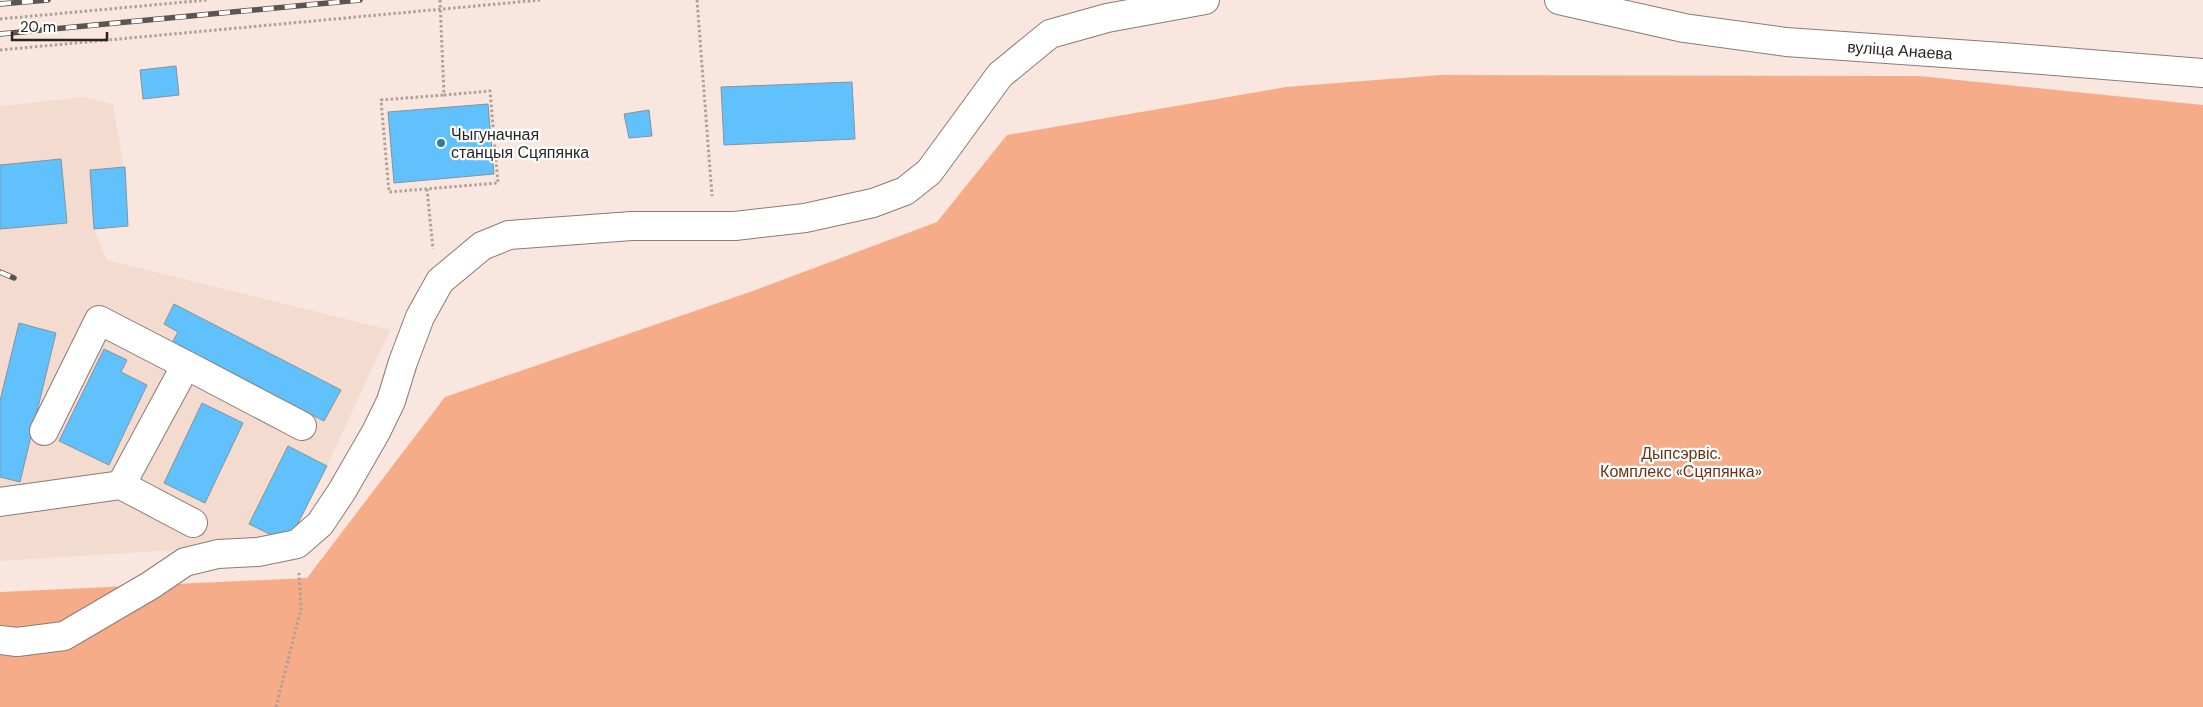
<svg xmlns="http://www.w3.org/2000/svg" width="2203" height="707" font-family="'DM Sans',sans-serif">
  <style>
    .built { fill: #f4dbcf }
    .green { fill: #f6ac89 }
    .building { fill: #61c1fd; stroke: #85939d }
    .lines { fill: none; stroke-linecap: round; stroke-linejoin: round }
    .minor-casing { stroke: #8a7b74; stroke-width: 30 }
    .path { stroke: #aea09a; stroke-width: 3; stroke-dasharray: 2.5 2.5; stroke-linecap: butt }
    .minor { stroke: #fff; stroke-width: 28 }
    .rail-casing { stroke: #5d5450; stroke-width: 5.5 }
    .rail { stroke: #fff; stroke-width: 4; stroke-dasharray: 11; stroke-linecap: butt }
    .poi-dot { fill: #297dad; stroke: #fff; stroke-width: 2 }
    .labels { text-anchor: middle; stroke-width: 4.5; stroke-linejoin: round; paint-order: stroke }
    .street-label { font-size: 16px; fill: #2b2522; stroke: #fff }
    .poi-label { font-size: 16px; fill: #2b2522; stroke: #fff; text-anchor: start }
    .park-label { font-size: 16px; fill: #6c3213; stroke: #fff }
  </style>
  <rect width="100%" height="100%" fill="#f9e7df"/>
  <path class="built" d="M 85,97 L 113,104 L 124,168 L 128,226 L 94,229 L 107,260 L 390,330 L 327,466 L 288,543 L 0,561 L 0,106 Z"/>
  <path class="green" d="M 1440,75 L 1919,76 L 2203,105 L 2203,707 L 0,707 L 0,592 L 307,578 L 445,397 L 750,292 L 937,222 L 1007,135 L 1286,87 Z"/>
  <path class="building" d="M 176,66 L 179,95 L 143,99 L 140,70 Z
    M 852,82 L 855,139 L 724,145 L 721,87 Z
    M 488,104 L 494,174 L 394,183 L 388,112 Z
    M 649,110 L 652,136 L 629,138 L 624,114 Z
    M 61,159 L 67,223 L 0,229 L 0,165 Z
    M 125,167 L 128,226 L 94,229 L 90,170 Z
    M 174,304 L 341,390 L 324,421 L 172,343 L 178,332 L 164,324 Z
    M 19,323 L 56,333 L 20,482 L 0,477 L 0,401 Z
    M 104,349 L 127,360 L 121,372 L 147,385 L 109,465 L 59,441 Z
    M 202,403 L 243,423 L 205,503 L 164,483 Z
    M 288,446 L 327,466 L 288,543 L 249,524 Z"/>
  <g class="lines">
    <g class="minor-casing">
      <path id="minor" d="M 1559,0 L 1684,28 L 1786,42 L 2016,58 L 2203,73
        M 186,365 L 302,426
        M 121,485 L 193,523
        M 0,502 L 121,485 L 186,365 L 99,320 L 44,431
        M 0,640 L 17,642 L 64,636 L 151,585 L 185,562 L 218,554 L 258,552 L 297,544 L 320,524 L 342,491 L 376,432 L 391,401 L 403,362 L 420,317 L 440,281 L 482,246 L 509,235 L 632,226 L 735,226 L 805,218 L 873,203 L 905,191 L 929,172 L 1000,75 L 1050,34 L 1107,18 L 1205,0"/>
    </g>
    <path class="path" d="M 440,0 L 444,95 L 490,91 L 498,183 L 389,192 L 381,100 L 444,95
      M 697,0 L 712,196
      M 0,19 L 207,0
      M 0,50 L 540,0
      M 427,189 L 433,249
      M 276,707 L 301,609 L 299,573"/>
    <use href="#minor" class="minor"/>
    <g class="rail-casing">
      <path id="rail" d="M 0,4 L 48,0
        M 0,34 L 360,0
        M 0,272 L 14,278"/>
    </g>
    <use href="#rail" class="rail"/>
  </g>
  <circle class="poi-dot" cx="441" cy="143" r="5"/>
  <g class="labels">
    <g class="street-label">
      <text transform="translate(1900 50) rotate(4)" y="6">вуліца Анаева</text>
    </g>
    <g class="poi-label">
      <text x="451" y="140">Чыгуначная<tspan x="451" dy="18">станцыя Сцяпянка</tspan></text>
    </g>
    <g class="park-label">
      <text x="1681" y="459">Дыпсэрвіс.<tspan x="1681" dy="18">Комплекс «Сцяпянка»</tspan></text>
    </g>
  </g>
  <path d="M12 32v8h95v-8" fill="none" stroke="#2b2522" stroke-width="2.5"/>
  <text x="20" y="32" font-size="15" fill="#2b2522" stroke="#ffffff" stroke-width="4" paint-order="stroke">20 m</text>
</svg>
